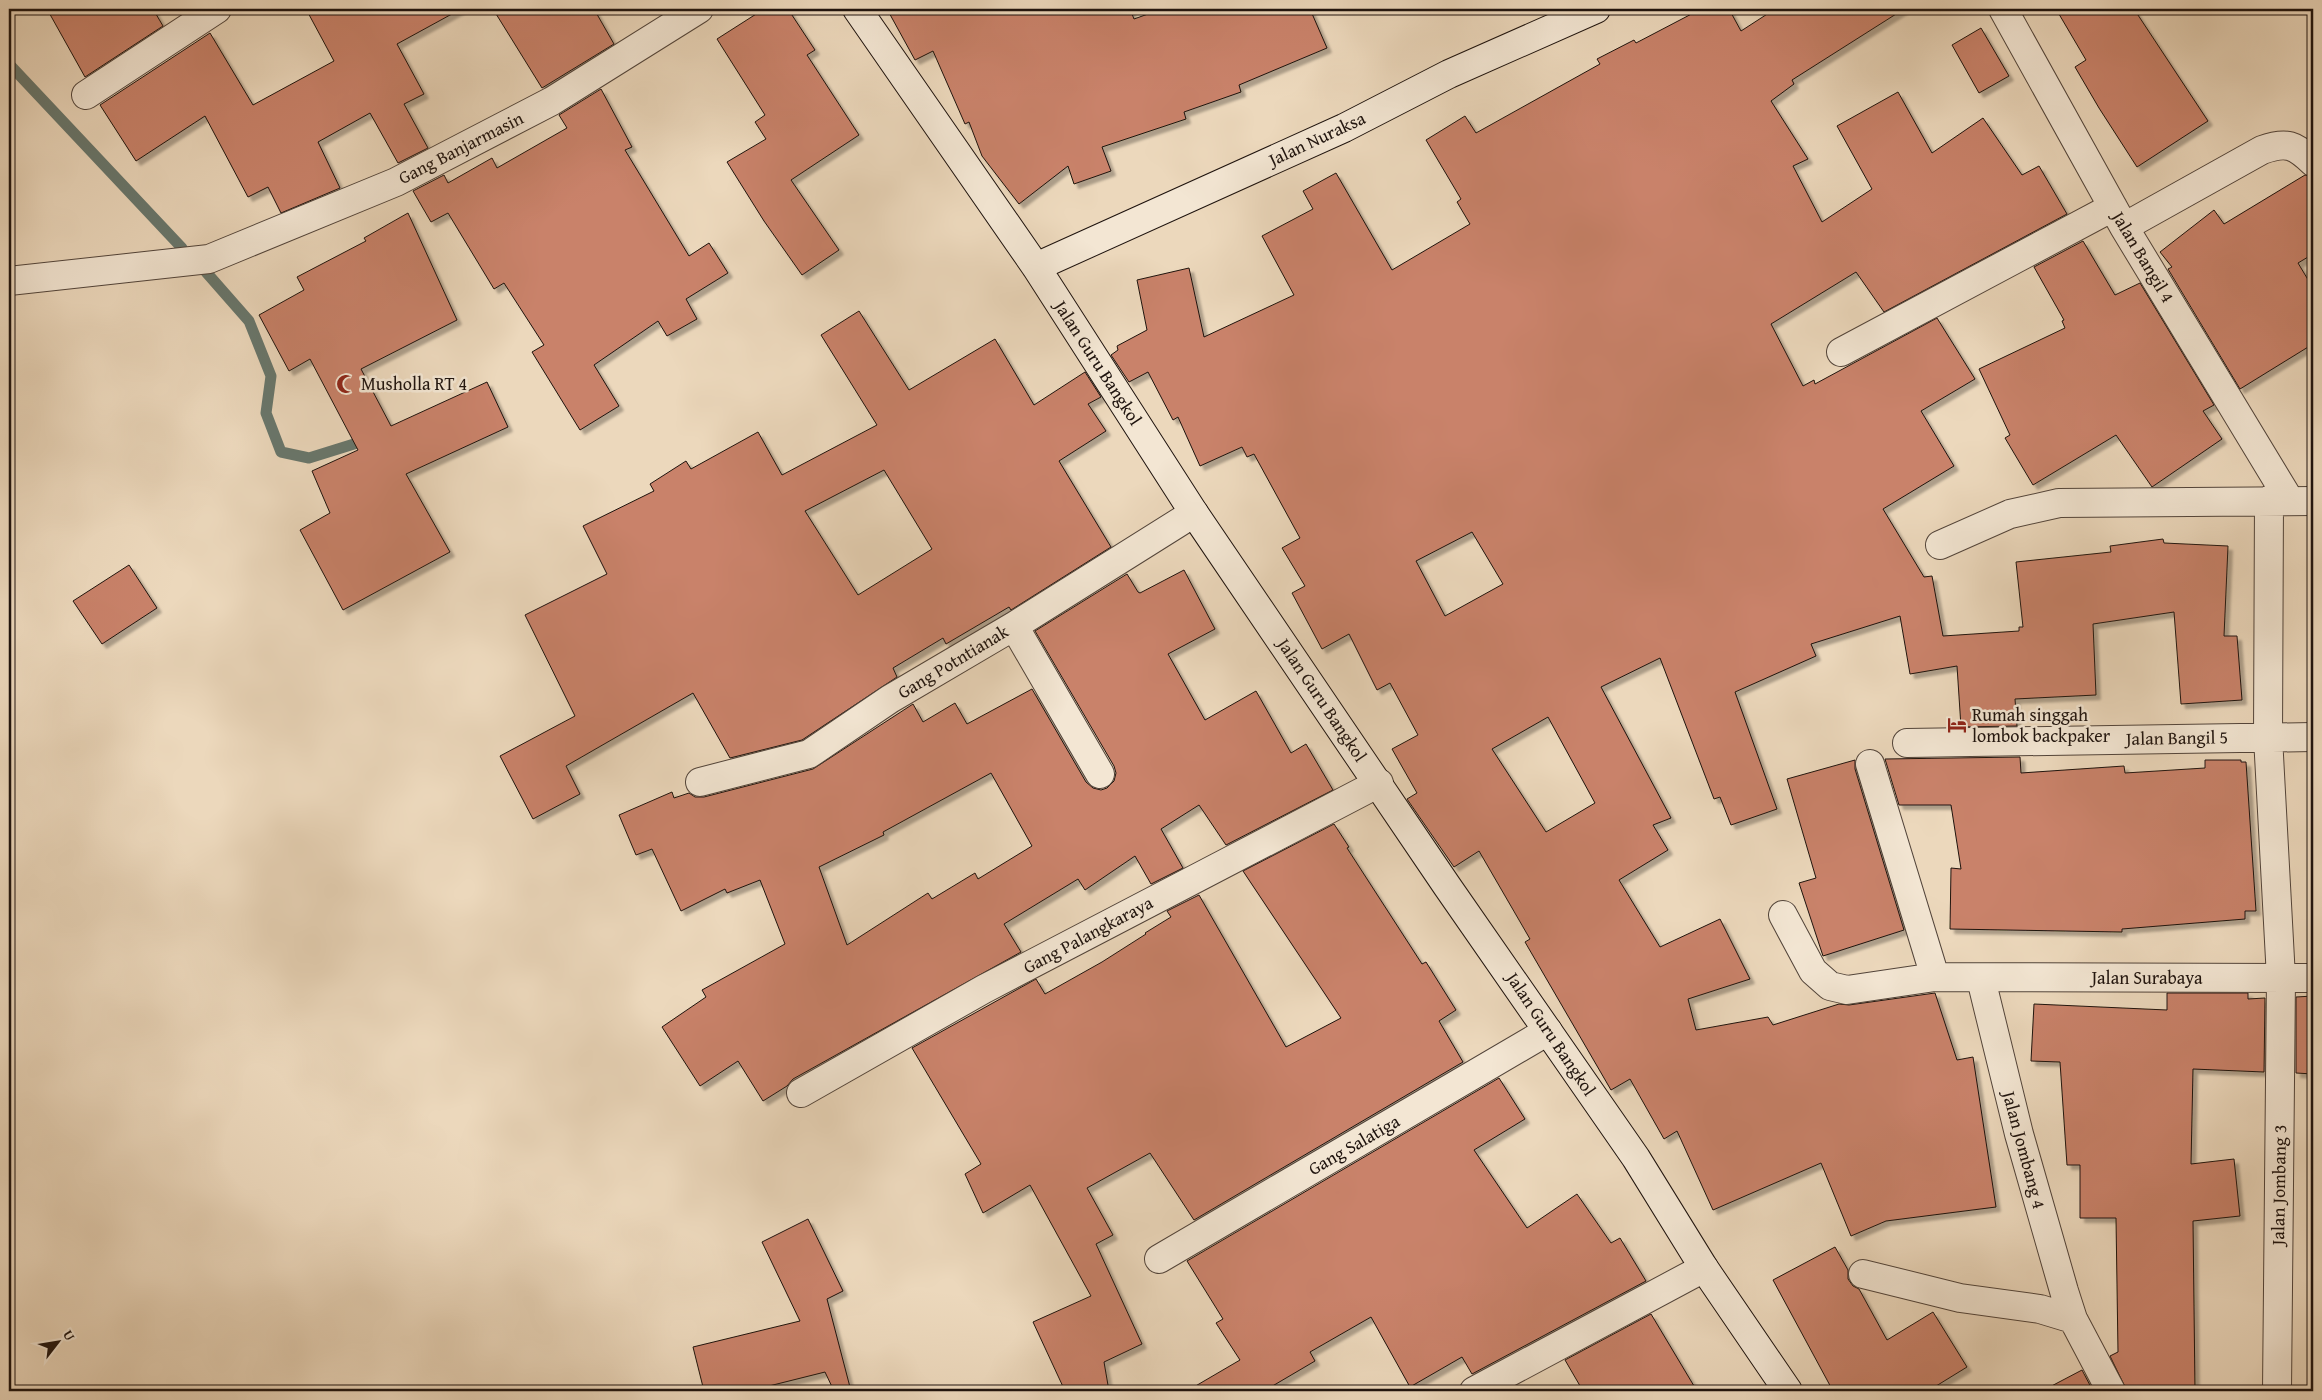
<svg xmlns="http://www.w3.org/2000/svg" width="2322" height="1400" font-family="'Gentium Book Plus',serif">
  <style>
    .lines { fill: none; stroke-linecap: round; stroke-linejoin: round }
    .stream { stroke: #68776d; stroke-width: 11 }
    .building { fill: #c9826a; stroke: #1e130e; fill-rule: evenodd; filter: url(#shadow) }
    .street-casing { stroke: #52443a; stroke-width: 30 }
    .secondary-casing { stroke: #1e130e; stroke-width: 30 }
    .street { stroke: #f3e6d3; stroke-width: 28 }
    .secondary { stroke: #f3e6d3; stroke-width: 28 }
    .labels { text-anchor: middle; stroke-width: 5; stroke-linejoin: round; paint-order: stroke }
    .street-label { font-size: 18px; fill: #1e130e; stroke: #f3e6d3 }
    .poi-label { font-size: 18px; fill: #1e130e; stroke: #f3e6d3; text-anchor: start }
  </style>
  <defs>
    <filter id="shadow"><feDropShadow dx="4.5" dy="4.5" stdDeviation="1" flood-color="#0004"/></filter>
  </defs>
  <rect width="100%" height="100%" fill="#ecd8bc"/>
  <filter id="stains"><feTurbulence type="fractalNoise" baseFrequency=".004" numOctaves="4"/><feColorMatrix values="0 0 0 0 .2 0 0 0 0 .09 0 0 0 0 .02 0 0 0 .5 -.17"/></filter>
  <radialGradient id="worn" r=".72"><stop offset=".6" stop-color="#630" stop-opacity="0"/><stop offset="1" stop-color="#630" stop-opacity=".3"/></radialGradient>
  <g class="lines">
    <path class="stream" d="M 9,64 L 182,248
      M 206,272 L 249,321 L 271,376 L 266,413 L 281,452 L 309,458 L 370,439"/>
  </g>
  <path class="building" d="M 47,9 L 153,9 L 163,26 L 85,77 Z
    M 306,9 L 461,9 L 397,44 L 424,94 L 404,104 L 428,148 L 398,163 L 370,113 L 318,142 L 340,188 L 281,213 L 268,187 L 248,197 L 205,116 L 136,161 L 100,105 L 210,33 L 253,105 L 334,61 Z
    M 493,9 L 594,9 L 614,44 L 542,88 Z
    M 764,9 L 788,9 L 815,50 L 807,55 L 859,135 L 791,180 L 839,250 L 802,275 L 764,221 L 727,162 L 766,139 L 755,122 L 765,115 L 717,39 Z
    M 887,9 L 1130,9 L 1134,19 L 1162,9 L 1310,9 L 1327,48 L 1239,85 L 1241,92 L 1184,112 L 1186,119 L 1102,147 L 1111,171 L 1074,184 L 1068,166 L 1019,204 L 982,156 L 969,122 L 965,124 L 933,51 L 915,60 Z
    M 1701,9 L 1729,9 L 1741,31 L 1775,9 L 1904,9 L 1792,80 L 1794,84 L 1771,101 L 1808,159 L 1793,166 L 1822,222 L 1872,189 L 1837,126 L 1898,92 L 1932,153 L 1983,118 L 2022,175 L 2039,166 L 2067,214 L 1884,312 L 1856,272 L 1771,324 L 1803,386 L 1814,380 L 1815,384 L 1937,318 L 1975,379 L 1921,411 L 1954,466 L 1883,509 L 1924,577 L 1932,576 L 1943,636 L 2019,631 L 2019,627 L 2023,627 L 2016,562 L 2111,552 L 2110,546 L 2163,539 L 2164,543 L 2228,546 L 2224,636 L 2237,636 L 2242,700 L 2181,704 L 2174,612 L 2093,624 L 2096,695 L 2015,699 L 2017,726 L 1961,727 L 1957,666 L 1910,674 L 1900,616 L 1811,644 L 1816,656 L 1735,692 L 1777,809 L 1731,825 L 1720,797 L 1714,799 L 1660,658 L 1601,687 L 1671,818 L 1653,825 L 1668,850 L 1619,880 L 1660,947 L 1720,919 L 1750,979 L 1688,999 L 1696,1030 L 1768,1017 L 1773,1025 L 1839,1004 L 1849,1005 L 1935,993 L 1957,1060 L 1973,1057 L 1996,1207 L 1886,1221 L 1851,1236 L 1821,1163 L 1713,1210 L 1677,1131 L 1664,1139 L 1630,1079 L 1611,1090 L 1525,942 L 1530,939 L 1479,851 L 1454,867 L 1407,799 L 1417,793 L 1392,749 L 1418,735 L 1390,683 L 1377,690 L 1349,634 L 1322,649 L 1292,593 L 1305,586 L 1282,548 L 1300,538 L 1254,454 L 1247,457 L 1242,447 L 1200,466 L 1178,417 L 1173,420 L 1148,372 L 1129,382 L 1111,355 L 1118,350 L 1117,346 L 1147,330 L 1137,280 L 1189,268 L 1204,337 L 1294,295 L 1262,236 L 1313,209 L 1303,191 L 1336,173 L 1392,270 L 1470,224 L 1457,202 L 1461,199 L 1426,140 L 1465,116 L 1476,133 L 1600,64 L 1597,59 L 1634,40 L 1636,43 ZM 1472,532 L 1503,584 L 1445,616 L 1416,561 ZM 1548,717 L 1595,803 L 1546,832 L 1492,749 Z
    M 2056,9 L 2134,9 L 2208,121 L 2137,167 L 2099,108 L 2075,67 L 2086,60 Z
    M 1981,28 L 2009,76 L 1979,93 L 1952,45 Z
    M 601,89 L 632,147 L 625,150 L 689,256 L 709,243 L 728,273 L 686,299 L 697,319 L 667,336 L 658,321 L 594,365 L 619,406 L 580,430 L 532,352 L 544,345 L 504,283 L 494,289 L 448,213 L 431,222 L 413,191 L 444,175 L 448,183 L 492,158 L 497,168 L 567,128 L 559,115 Z
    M 2305,175 L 2313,177 L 2313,254 L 2298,263 L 2313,288 L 2313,344 L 2240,389 L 2168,269 L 2172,267 L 2160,252 L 2214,210 L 2224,224 Z
    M 408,213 L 457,320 L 361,369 L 391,426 L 487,382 L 508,427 L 406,474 L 450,552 L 343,610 L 300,530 L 330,513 L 312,471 L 358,450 L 310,359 L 289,371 L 259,315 L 304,290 L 297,277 L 366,241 L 364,238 Z
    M 2083,241 L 2115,295 L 2140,283 L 2214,405 L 2203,411 L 2222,439 L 2152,487 L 2116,435 L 2033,485 L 2005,438 L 2010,435 L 1979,369 L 2065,328 L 2062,321 L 2064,320 L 2034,267 Z
    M 859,311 L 909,390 L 995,339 L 1034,405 L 1085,372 L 1101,397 L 1088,404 L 1106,431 L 1059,461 L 1111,547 L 1011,610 L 1009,607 L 946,644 L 943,638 L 893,668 L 897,677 L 802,740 L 730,758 L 693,693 L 566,766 L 580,794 L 533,819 L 500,756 L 575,716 L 525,615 L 607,574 L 583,526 L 654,491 L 650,484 L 686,461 L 691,469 L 758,432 L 782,475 L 877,425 L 821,335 ZM 884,470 L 932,549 L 858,595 L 805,511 Z
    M 129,565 L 157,608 L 102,644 L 73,601 Z
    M 1184,570 L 1215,629 L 1168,654 L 1205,720 L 1256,691 L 1291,753 L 1306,744 L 1333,790 L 1226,845 L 1199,805 L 1161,829 L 1183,868 L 1151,884 L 1135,856 L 1085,890 L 1078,879 L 1004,924 L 1021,952 L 793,1079 L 787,1086 L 763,1101 L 738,1061 L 700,1086 L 662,1027 L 706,997 L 702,990 L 785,944 L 760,880 L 727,893 L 725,889 L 681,911 L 652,849 L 636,855 L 619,815 L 672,792 L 674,798 L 689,793 L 695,797 L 704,797 L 813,769 L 913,704 L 923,722 L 955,703 L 967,724 L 1032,689 L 1086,782 L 1093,788 L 1101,790 L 1107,788 L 1114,781 L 1116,773 L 1114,766 L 1035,631 L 1127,574 L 1138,592 L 1140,593 ZM 991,773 L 1032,846 L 978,879 L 975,873 L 932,899 L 928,893 L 847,945 L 819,867 L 884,835 L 883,832 Z
    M 2020,757 L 2021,773 L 2124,766 L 2125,773 L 2205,768 L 2205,760 L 2241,760 L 2241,762 L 2246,762 L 2256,911 L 2245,911 L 2245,919 L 2122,929 L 2122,932 L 1950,929 L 1951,868 L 1961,869 L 1951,805 L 1899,805 L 1885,759 Z
    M 1855,760 L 1855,769 L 1904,930 L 1823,956 L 1799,883 L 1816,878 L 1787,779 Z
    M 1334,824 L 1349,847 L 1347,848 L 1422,964 L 1426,962 L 1456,1010 L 1439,1021 L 1463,1062 L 1194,1220 L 1150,1153 L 1087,1188 L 1113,1235 L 1096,1244 L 1142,1344 L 1104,1362 L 1109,1391 L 1065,1391 L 1033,1322 L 1091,1296 L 1030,1185 L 983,1213 L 965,1174 L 981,1164 L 912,1048 L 1036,979 L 1045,994 L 1102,962 L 1146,934 L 1145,933 L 1171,917 L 1167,911 L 1199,895 L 1286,1047 L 1341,1018 L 1243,871 Z
    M 2167,993 L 2248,993 L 2248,999 L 2265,998 L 2264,1072 L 2193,1069 L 2191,1164 L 2234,1159 L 2240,1216 L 2193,1221 L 2195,1391 L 2127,1391 L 2110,1356 L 2118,1352 L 2116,1218 L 2080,1218 L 2080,1165 L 2067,1165 L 2060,1062 L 2031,1061 L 2034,1004 L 2167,1010 Z
    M 2313,996 L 2313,1074 L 2296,1073 L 2296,997 Z
    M 1499,1078 L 1525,1119 L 1474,1150 L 1527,1228 L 1577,1194 L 1611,1243 L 1620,1238 L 1646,1281 L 1472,1374 L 1462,1357 L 1410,1387 L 1371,1317 L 1310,1352 L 1315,1361 L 1264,1391 L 1187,1391 L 1240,1360 L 1216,1323 L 1223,1319 L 1187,1261 Z
    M 808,1219 L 843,1291 L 827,1299 L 851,1391 L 834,1391 L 825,1372 L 749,1391 L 704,1391 L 693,1347 L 800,1321 L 762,1242 Z
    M 1835,1247 L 1848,1270 L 1848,1279 L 1853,1286 L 1859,1289 L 1887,1340 L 1933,1312 L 1967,1367 L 1928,1391 L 1833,1391 L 1773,1280 Z
    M 1651,1314 L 1697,1391 L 1583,1391 L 1565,1360 Z
    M 2082,1370 L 2093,1391 L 2042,1391 Z"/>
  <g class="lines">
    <g class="street-casing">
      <path id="street" d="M 2003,9 L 2124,227 L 2290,501
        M 86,95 L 217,9
        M 2124,227 L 2262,150 C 2287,141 2295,145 2313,162
        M 9,281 L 209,259 L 396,182 L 552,101 L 699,9
        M 1841,352 L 2113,207
        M 2269,500 L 2268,737 L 2281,978 L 2277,1391
        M 1940,545 L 2010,514 L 2059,503 L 2313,501
        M 1014,626 L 1100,774
        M 1907,743 L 2313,737
        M 1870,764 L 1935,977
        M 700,782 L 809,754 L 890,699 L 1014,626 L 1194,513
        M 1783,915 L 1813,971 L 1830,986 L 1847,990 L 1935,977 L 2313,978
        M 1981,979 L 2019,1134 L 2064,1291 L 2073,1319 L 2111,1391
        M 801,1093 L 984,989 L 1379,783
        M 1159,1259 L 1548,1031
        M 1863,1274 L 1960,1298 L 2040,1309 L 2073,1319
        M 1474,1391 L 1704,1268"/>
    </g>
    <g class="secondary-casing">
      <path id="secondary" d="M 857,9 L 1036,267 L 1194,513 L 1447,886 L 1636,1158 L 1704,1268 L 1788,1391
        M 1036,267 L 1344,128 L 1449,74 L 1596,9"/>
    </g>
    <use href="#street" class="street"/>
    <use href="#secondary" class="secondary"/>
  </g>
  <defs>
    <g id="mosque-bare" transform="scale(1.5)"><path d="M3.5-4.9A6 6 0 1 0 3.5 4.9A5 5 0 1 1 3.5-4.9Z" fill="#8f2418" stroke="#f3e6d3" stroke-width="2.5" paint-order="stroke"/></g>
    <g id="hotel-bare" transform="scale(1.5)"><path d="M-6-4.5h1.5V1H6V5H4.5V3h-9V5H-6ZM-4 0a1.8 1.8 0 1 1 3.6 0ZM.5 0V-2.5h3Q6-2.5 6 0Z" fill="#8f2418" stroke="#f3e6d3" stroke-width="2.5" paint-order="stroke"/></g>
  </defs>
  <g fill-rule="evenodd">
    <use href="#mosque-bare" x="346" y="384"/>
    <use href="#hotel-bare" x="1957" y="725"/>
  </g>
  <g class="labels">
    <g class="street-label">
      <text transform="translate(1317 139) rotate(-25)" y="6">Jalan Nuraksa</text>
      <text transform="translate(461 148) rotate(-27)" y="6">Gang Banjarmasin</text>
      <text transform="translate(2143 257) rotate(59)" y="6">Jalan Bangil 4</text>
      <text transform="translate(1098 363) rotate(57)" y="6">Jalan Guru Bangkol</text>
      <text transform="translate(953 662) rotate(-31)" y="6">Gang Potntianak</text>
      <text transform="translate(1322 700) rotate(56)" y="6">Jalan Guru Bangkol</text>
      <text transform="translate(2177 738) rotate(-1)" y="6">Jalan Bangil 5</text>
      <text transform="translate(1088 935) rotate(-28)" y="6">Gang Palangkaraya</text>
      <text x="2147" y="984">Jalan Surabaya</text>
      <text transform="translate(1551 1034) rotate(56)" y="6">Jalan Guru Bangkol</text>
      <text transform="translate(1354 1145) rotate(-30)" y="6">Gang Salatiga</text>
      <text transform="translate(2024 1150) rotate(75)" y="6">Jalan Jombang 4</text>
      <text transform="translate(2279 1185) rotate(-89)" y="6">Jalan Jombang 3</text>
    </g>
    <g class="poi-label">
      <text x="361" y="390">Musholla RT 4</text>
      <text x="1972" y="721">Rumah singgah<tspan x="1972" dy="21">lombok backpaker</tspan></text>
    </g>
  </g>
  <rect width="2322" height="1400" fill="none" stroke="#ecd8bc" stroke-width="30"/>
  <rect x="10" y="10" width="2302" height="1380" fill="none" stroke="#1e130e" stroke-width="2.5"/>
  <rect x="15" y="15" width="2292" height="1370" fill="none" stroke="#1e130e"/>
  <g transform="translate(58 1342) rotate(59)" stroke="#f3e6d3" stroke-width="4" paint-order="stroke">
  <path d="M0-4L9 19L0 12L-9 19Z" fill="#1e130e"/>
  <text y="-8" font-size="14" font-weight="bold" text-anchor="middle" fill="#1e130e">U</text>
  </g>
  <rect width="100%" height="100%" filter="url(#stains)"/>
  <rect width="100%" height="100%" fill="url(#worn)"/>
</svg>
